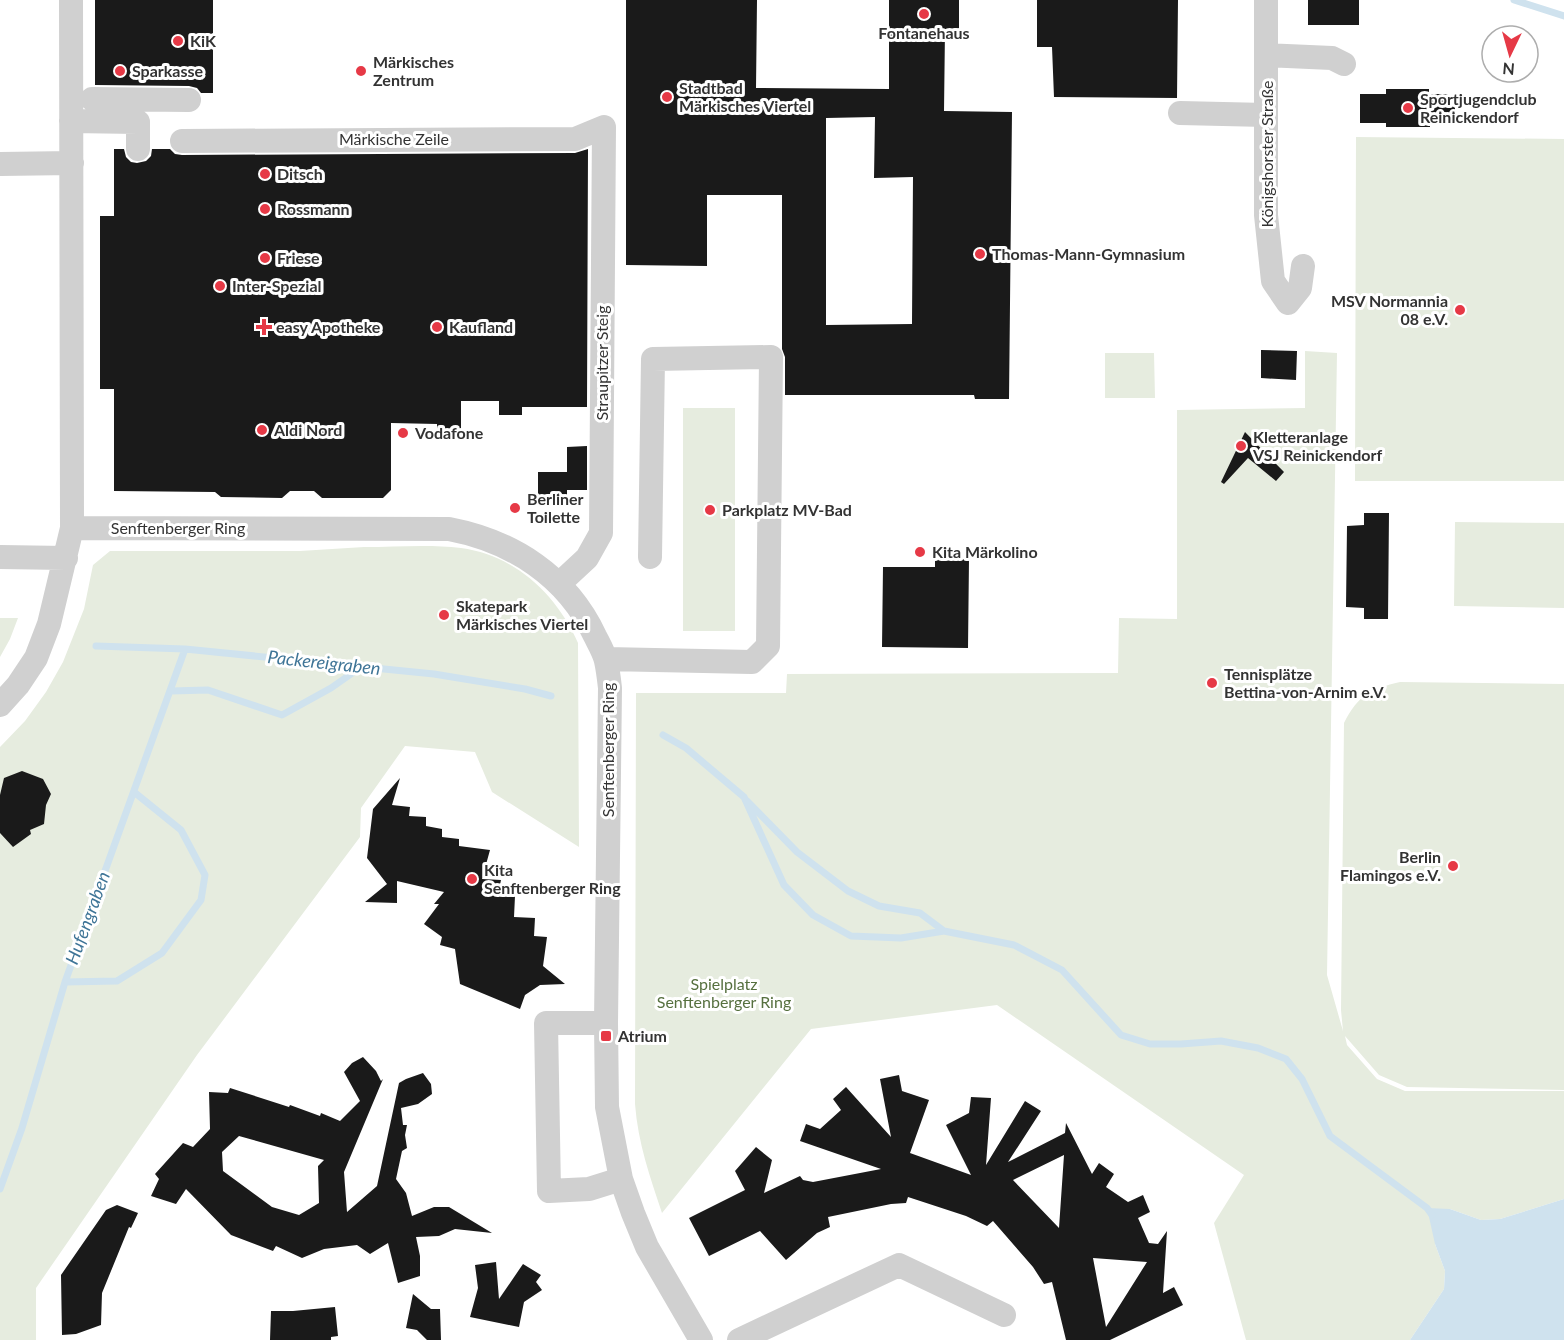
<svg xmlns="http://www.w3.org/2000/svg" width="1564" height="1340" font-family="Lato,sans-serif">
  <style>
    .green { fill: #e6ecdf }
    .water { fill: #cfe2ee }
    .lines { fill: none; stroke-linecap: round; stroke-linejoin: round }
    .stream { stroke: #cfe2ee; stroke-width: 7 }
    .building { fill: #1a1a1a; fill-rule: evenodd }
    .minor { stroke: #d0d0d0; stroke-width: 24 }
    .poi-dot { fill: #e63946; stroke: #fff; stroke-width: 2 }
    .labels { text-anchor: middle; stroke-width: 6; stroke-linejoin: round; paint-order: stroke }
    .poi-label { font-size: 16px; font-weight: bold; fill: #333; stroke: #fff; text-anchor: start }
    .street-label { font-size: 16px; fill: #333; stroke: #fff }
    .park-label { font-size: 16px; fill: #56703f; stroke: #fff }
    .water-label { font-size: 18px; font-style: italic; fill: #3f7597; stroke: #fff }
  </style>
  <rect width="100%" height="100%" fill="#fff"/>
  <path class="green" d="M 1356,137 L 1564,139 L 1564,481 L 1355,481 Z
    M 1305,351 L 1337,353 L 1327,975 L 1343,1031 L 1341,1010 L 1344,723 C 1358,695 1371,689 1400,682 L 1564,684 L 1564,1090 L 1407,1087 L 1379,1075 L 1345,1036 L 1347,1045 L 1377,1079 L 1405,1091 L 1564,1091 L 1564,1199 L 1500,1219 L 1481,1220 L 1450,1209 L 1435,1244 L 1445,1271 L 1444,1289 L 1410,1340 L 1246,1340 L 1214,1223 L 1244,1175 L 997,1005 L 811,1029 L 662,1213 C 650,1177 638,1143 635,1104 L 636,693 L 786,693 L 787,674 L 1118,673 L 1119,618 L 1177,619 L 1177,410 L 1305,408 Z
    M 1105,353 L 1154,353 L 1155,398 L 1105,398 Z
    M 683,408 L 735,408 L 735,631 L 683,631 Z
    M 1455,522 L 1564,523 L 1564,608 L 1454,606 Z
    M 364,547 C 396,547 429,544 461,548 C 515,555 557,595 578,643 L 579,847 L 492,792 L 475,752 L 405,746 L 361,808 L 360,837 L 197,1055 L 36,1288 L 36,1340 L 0,1340 L 0,747 L 25,721 L 46,692 L 63,662 L 84,609 L 93,565 L 110,551 L 300,551 Z
    M 0,618 L 18,618 L 10,639 L 0,657 Z"/>
  <path class="water" d="M 1564,1199 L 1564,1340 L 1410,1340 L 1444,1289 L 1445,1271 L 1435,1244 L 1427,1208 L 1450,1209 L 1481,1220 L 1500,1219 Z"/>
  <g class="lines">
    <path class="stream" d="M 1514,0 L 1564,16
      M 96,646 L 185,649 L 434,674 L 525,689 L 551,696
      M 171,691 L 208,690 L 282,715 L 331,688 L 361,667
      M 663,735 L 686,748 L 744,797 L 784,885 L 813,915 L 851,936 L 901,938 L 944,931 L 1014,945 L 1062,970 L 1121,1035 L 1150,1044 L 1181,1044 L 1221,1041 L 1258,1048 L 1286,1059 L 1302,1079 L 1330,1136 L 1427,1208 L 1432,1215
      M 747,801 L 797,852 L 848,891 L 879,906 L 920,913 L 944,931
      M 65,982 L 117,981 L 162,953 L 201,900 L 205,875 L 181,830 L 134,792
      M 0,1189 L 22,1128 L 65,982 L 185,649"/>
  </g>
  <path class="building" d="M 95,0 L 213,0 L 213,93 L 201,93 L 197,88 L 189,86 L 95,85 Z
    M 626,0 L 757,0 L 756,88 L 889,89 L 889,0 L 959,0 L 959,29 L 945,29 L 944,111 L 1012,112 L 1009,399 L 975,399 L 974,395 L 785,395 L 785,357 L 782,349 L 782,195 L 707,195 L 707,266 L 626,265 ZM 875,117 L 874,178 L 913,177 L 912,324 L 826,325 L 826,118 Z
    M 1037,0 L 1178,0 L 1177,98 L 1054,97 L 1052,47 L 1037,47 Z
    M 1308,0 L 1359,0 L 1359,25 L 1308,25 Z
    M 1386,89 L 1429,89 L 1429,94 L 1455,94 L 1455,123 L 1430,123 L 1430,127 L 1386,127 L 1386,123 L 1360,123 L 1360,94 L 1386,94 Z
    M 114,149 L 124,149 L 126,157 L 131,162 L 137,163 L 146,161 L 151,156 L 152,149 L 170,149 L 175,154 L 182,155 L 575,153 L 588,149 L 587,407 L 522,407 L 522,415 L 499,415 L 499,401 L 461,401 L 461,432 L 437,432 L 437,424 L 391,423 L 391,490 L 383,498 L 322,498 L 314,491 L 290,491 L 282,498 L 221,497 L 215,492 L 114,491 L 114,389 L 100,389 L 100,216 L 114,216 Z
    M 1261,350 L 1297,351 L 1296,380 L 1261,378 Z
    M 1245,432 L 1284,472 L 1276,481 L 1248,458 L 1224,484 L 1221,482 Z
    M 587,446 L 587,490 L 567,490 L 567,497 L 538,497 L 538,472 L 567,472 L 567,447 Z
    M 1364,513 L 1389,513 L 1388,619 L 1364,619 L 1364,608 L 1346,607 L 1347,526 L 1364,525 Z
    M 935,559 L 969,559 L 968,648 L 882,647 L 883,567 L 935,567 Z
    M 22,771 L 43,779 L 51,794 L 46,805 L 44,824 L 30,830 L 31,834 L 13,847 L 0,833 L 0,795 L 4,778 Z
    M 400,778 L 392,805 L 410,807 L 409,816 L 426,817 L 426,826 L 442,829 L 442,837 L 459,839 L 459,846 L 490,850 L 482,879 L 501,880 L 498,895 L 515,896 L 514,917 L 535,918 L 534,936 L 547,937 L 543,966 L 565,984 L 540,985 L 525,995 L 520,1009 L 460,984 L 455,949 L 440,945 L 442,937 L 424,924 L 439,904 L 434,904 L 444,892 L 397,881 L 397,903 L 365,902 L 387,884 L 367,858 L 373,809 Z
    M 363,1057 L 376,1071 L 381,1081 L 383,1079 L 344,1172 L 347,1212 L 377,1186 L 399,1083 L 406,1079 L 423,1073 L 431,1084 L 432,1094 L 418,1104 L 401,1108 L 403,1125 L 407,1125 L 405,1135 L 407,1148 L 402,1151 L 396,1179 L 406,1193 L 412,1216 L 434,1207 L 449,1207 L 492,1233 L 455,1229 L 439,1236 L 416,1237 L 420,1256 L 420,1276 L 398,1283 L 388,1243 L 370,1254 L 357,1245 L 324,1249 L 302,1258 L 276,1246 L 273,1251 L 231,1235 L 186,1189 L 176,1204 L 151,1196 L 159,1179 L 155,1174 L 183,1143 L 193,1147 L 210,1129 L 209,1092 L 228,1093 L 230,1088 L 289,1107 L 290,1105 L 320,1116 L 321,1113 L 340,1121 L 360,1101 L 344,1072 L 352,1063 ZM 239,1136 L 324,1160 L 318,1166 L 319,1203 L 299,1215 L 272,1207 L 223,1171 L 222,1152 Z
    M 899,1075 L 902,1091 L 929,1100 L 910,1153 L 971,1175 L 946,1125 L 969,1113 L 971,1097 L 991,1098 L 986,1165 L 1025,1101 L 1041,1111 L 1008,1162 L 1065,1133 L 1066,1123 L 1092,1174 L 1099,1163 L 1114,1174 L 1106,1187 L 1128,1202 L 1143,1195 L 1150,1212 L 1138,1218 L 1149,1243 L 1158,1244 L 1167,1231 L 1163,1293 L 1174,1287 L 1183,1305 L 1110,1340 L 1066,1340 L 1052,1282 L 1044,1284 L 1033,1267 L 993,1221 L 987,1226 L 966,1216 L 908,1197 L 906,1203 L 891,1204 L 828,1217 L 830,1227 L 817,1233 L 786,1260 L 760,1231 L 709,1256 L 689,1218 L 745,1190 L 735,1171 L 756,1147 L 772,1160 L 764,1193 L 800,1176 L 803,1180 L 813,1182 L 881,1169 L 800,1141 L 806,1124 L 820,1129 L 841,1110 L 833,1099 L 846,1087 L 891,1137 L 880,1079 ZM 1064,1155 L 1059,1228 L 1013,1180 ZM 1093,1258 L 1147,1262 L 1106,1327 Z
    M 117,1205 L 138,1213 L 131,1228 L 129,1227 L 102,1293 L 101,1325 L 76,1334 L 62,1335 L 61,1275 L 106,1210 Z
    M 496,1262 L 499,1299 L 523,1264 L 541,1275 L 536,1282 L 542,1290 L 524,1302 L 519,1327 L 470,1317 L 478,1288 L 475,1265 Z
    M 413,1294 L 431,1309 L 440,1309 L 441,1340 L 427,1340 L 417,1330 L 406,1328 Z
    M 335,1307 L 338,1336 L 331,1337 L 331,1340 L 270,1340 L 271,1311 L 293,1311 Z"/>
  <g class="lines">
    <path class="minor" d="M 1266,0 L 1266,215 L 1273,281 L 1288,303 L 1300,288 L 1303,266
      M 1266,55 L 1332,58 L 1344,64
      M 92,99 L 189,100
      M 1180,113 L 1266,115
      M 71,121 L 138,122 L 138,149
      M 182,141 L 575,139 L 604,127 L 601,533 L 587,558 L 559,584
      M 0,164 L 72,163
      M 72,528 L 449,529 C 512,541 567,576 595,636 C 599,644 604,652 606,661 C 608,670 609,679 610,688 L 606,1023 L 607,1107 L 621,1179 L 633,1213 L 647,1247 L 701,1340
      M 0,557 L 66,558
      M 606,659 L 752,662 L 768,646 L 771,357 L 653,359 L 650,557
      M 0,705 L 18,685 L 36,658 L 49,624 L 72,528 L 71,0
      M 606,1023 L 546,1023 L 549,1191 L 589,1189 L 621,1179
      M 739,1340 L 899,1265 L 1004,1315"/>
  </g>
  <g class="poi-dot">
    <circle cx="924" cy="14" r="6"/>
    <circle cx="178" cy="41" r="6"/>
    <circle cx="120" cy="71" r="6"/>
    <circle cx="361" cy="71" r="6"/>
    <circle cx="667" cy="97" r="6"/>
    <circle cx="1408" cy="108" r="6"/>
    <circle cx="265" cy="174" r="6"/>
    <circle cx="265" cy="209" r="6"/>
    <circle cx="980" cy="254" r="6"/>
    <circle cx="265" cy="258" r="6"/>
    <circle cx="220" cy="286" r="6"/>
    <circle cx="1460" cy="310" r="6"/>
    <path d="M261 318h6v6h6v6h-6v6h-6v-6h-6v-6h6z"/>
    <circle cx="437" cy="327" r="6"/>
    <circle cx="262" cy="430" r="6"/>
    <circle cx="403" cy="433" r="6"/>
    <circle cx="1241" cy="446" r="6"/>
    <circle cx="515" cy="508" r="6"/>
    <circle cx="710" cy="510" r="6"/>
    <circle cx="920" cy="552" r="6"/>
    <circle cx="444" cy="615" r="6"/>
    <circle cx="1212" cy="683" r="6"/>
    <circle cx="1453" cy="866" r="6"/>
    <circle cx="472" cy="879" r="6"/>
    <rect x="600" y="1030" width="12" height="12" rx="3"/>
  </g>
  <g class="labels">
    <g class="poi-label">
      <text x="924" y="39" text-anchor="middle">Fontanehaus</text>
      <text x="190" y="47">KiK</text>
      <text x="373" y="68">Märkisches<tspan x="373" dy="18">Zentrum</tspan></text>
      <text x="132" y="77">Sparkasse</text>
      <text x="679" y="94">Stadtbad<tspan x="679" dy="18">Märkisches Viertel</tspan></text>
      <text x="1420" y="105">Sportjugendclub<tspan x="1420" dy="18">Reinickendorf</tspan></text>
      <text x="277" y="180">Ditsch</text>
      <text x="277" y="215">Rossmann</text>
      <text x="992" y="260">Thomas-Mann-Gymnasium</text>
      <text x="277" y="264">Friese</text>
      <text x="232" y="292">Inter-Spezial</text>
      <text x="1448" y="307" text-anchor="end">MSV Normannia<tspan x="1448" dy="18">08 e.V.</tspan></text>
      <text x="276" y="333">easy Apotheke</text>
      <text x="449" y="333">Kaufland</text>
      <text x="274" y="436">Aldi Nord</text>
      <text x="415" y="439">Vodafone</text>
      <text x="1253" y="443">Kletteranlage<tspan x="1253" dy="18">VSJ Reinickendorf</tspan></text>
      <text x="527" y="505">Berliner<tspan x="527" dy="18">Toilette</tspan></text>
      <text x="722" y="516">Parkplatz MV-Bad</text>
      <text x="932" y="558">Kita Märkolino</text>
      <text x="456" y="612">Skatepark<tspan x="456" dy="18">Märkisches Viertel</tspan></text>
      <text x="1224" y="680">Tennisplätze<tspan x="1224" dy="18">Bettina-von-Arnim e.V.</tspan></text>
      <text x="1441" y="863" text-anchor="end">Berlin<tspan x="1441" dy="18">Flamingos e.V.</tspan></text>
      <text x="484" y="876">Kita<tspan x="484" dy="18">Senftenberger Ring</tspan></text>
      <text x="618" y="1042">Atrium</text>
    </g>
    <g class="street-label">
      <text x="394" y="145">Märkische Zeile</text>
      <text transform="translate(1267 154) rotate(-90)" y="6">Königshorster Straße</text>
      <text transform="translate(602 363) rotate(-90)" y="6">Straupitzer Steig</text>
      <text x="178" y="534">Senftenberger Ring</text>
      <text transform="translate(608 750) rotate(-90)" y="6">Senftenberger Ring</text>
    </g>
    <g class="park-label">
      <text x="724" y="990">Spielplatz<tspan x="724" dy="18">Senftenberger Ring</tspan></text>
    </g>
    <g class="water-label">
      <text transform="translate(324 663) rotate(6)" y="6">Packereigraben</text>
      <text transform="translate(88 918) rotate(-70)" y="6">Hufengraben</text>
    </g>
  </g>
  <g transform="translate(1510 54) rotate(185)"><circle r="28" fill="#ffffff" stroke="#adadad" stroke-width="1.5"/>
  <path d="M0-4.5L10 22L0 15L-10 22Z" fill="#e63946"/>
  <text y="-9" font-size="16" font-weight="bold" text-anchor="middle" fill="#333333">N</text>
  </g>
</svg>
